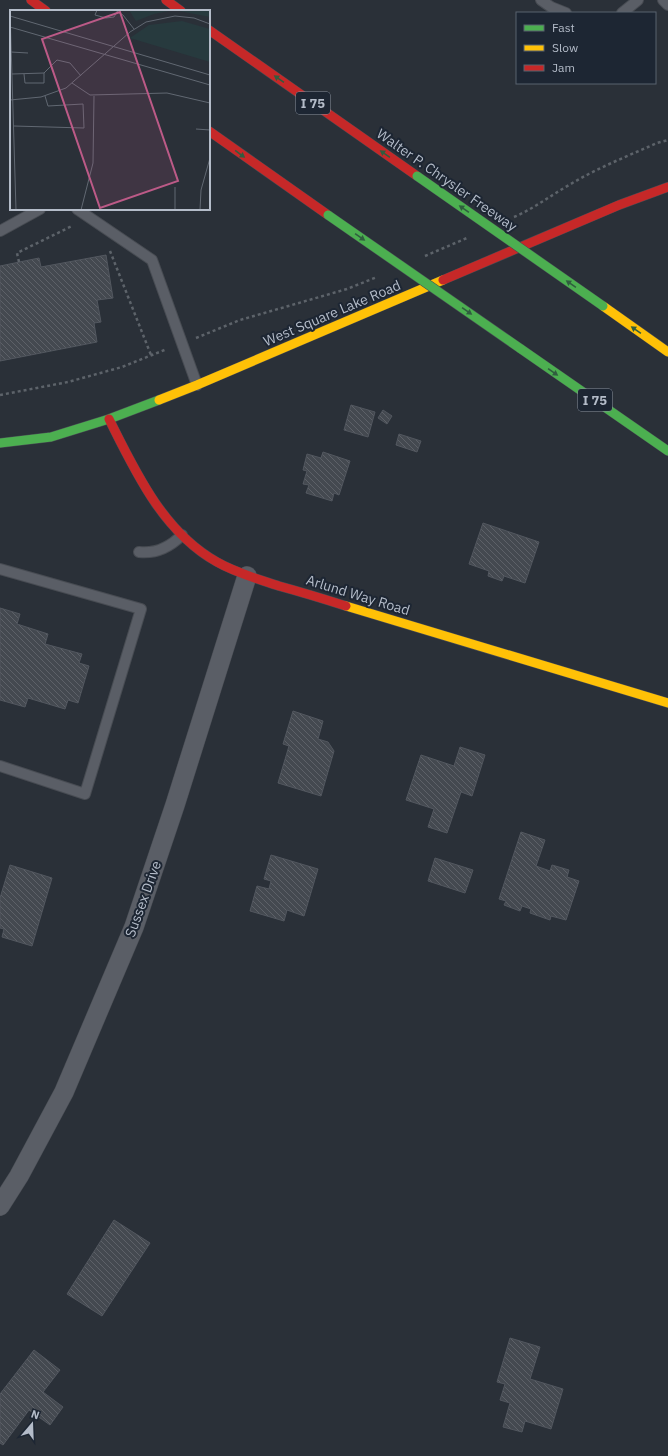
<svg xmlns="http://www.w3.org/2000/svg" width="668" height="1456" font-family="'IBM Plex Sans',sans-serif">
  <style>
    .building { fill: url(#building-back-hatch); stroke: #52575f }
    .lines { fill: none; stroke-linecap: round; stroke-linejoin: round }
    .lane-casing { stroke: #484c53; stroke-width: 12 }
    .street-casing { stroke: #484c53; stroke-width: 20 }
    .fast-casing { stroke: #484c53; stroke-width: 10 }
    .slow-casing { stroke: #484c53; stroke-width: 10 }
    .jam-casing { stroke: #484c53; stroke-width: 10 }
    .path { stroke: #5d636a; stroke-width: 2.5; stroke-dasharray: 3 3; stroke-linecap: butt }
    .lane { stroke: #5a5e66; stroke-width: 10 }
    .street { stroke: #5a5e66; stroke-width: 19 }
    .fast { stroke: #4caf50; stroke-width: 9 }
    .slow { stroke: #ffc107; stroke-width: 9 }
    .jam { stroke: #c62828; stroke-width: 9 }
    .fast-bridge-casing { stroke: #474c53; stroke-width: 10; stroke-linecap: butt }
    .fast-bridge { stroke: #4caf50; stroke-width: 9 }
    .oneway { fill: #305d3f }
    .labels { text-anchor: middle; stroke-width: 4; stroke-linejoin: round; paint-order: stroke }
    .shield { fill: #1d2633; stroke: #878f9c; stroke-width: 1 }
    .shield-label { font-size: 13px; font-weight: bold; fill: #b4bcc9 }
    .street-label { font-size: 14px; fill: #b4bcc9; stroke: #1d2633 }
    .inset-road { fill: none; stroke: #616872; stroke-width: 1 }
    .view { fill: #bc5a87; fill-opacity: 0.15; stroke: #bc5a87; stroke-width: 2 }
    .inset-edge { fill: none; stroke: #b4bcc9; stroke-width: 2 }
  </style>
  <defs>
    <pattern id="building-back-hatch" width="6" height="6" patternUnits="userSpaceOnUse"><rect width="6" height="6" fill="#444950"/><path d="M-1 5l2 2M0 0l6 6M5-1l2 2" fill="none" stroke="#5d6168"/></pattern>
  </defs>
  <rect width="100%" height="100%" fill="#2a3038"/>
  <path class="building" d="M 106,255 L 113,298 L 97,300 L 101,322 L 94,323 L 97,342 L 0,361 L 0,266 L 39,258 L 41,267 Z
    M 351,405 L 375,412 L 368,437 L 344,430 Z
    M 383,410 L 392,416 L 387,424 L 378,418 Z
    M 399,434 L 421,441 L 417,452 L 396,445 Z
    M 323,452 L 350,461 L 339,495 L 334,493 L 332,501 L 306,493 L 309,485 L 303,484 L 307,471 L 303,470 L 307,454 L 321,458 Z
    M 483,523 L 539,542 L 525,583 L 504,576 L 502,581 L 488,576 L 489,571 L 469,564 Z
    M 0,608 L 20,614 L 17,624 L 48,634 L 45,644 L 82,654 L 79,663 L 89,666 L 78,703 L 68,700 L 65,709 L 28,698 L 25,707 L 0,700 Z
    M 293,711 L 323,721 L 318,739 L 328,742 L 334,751 L 321,796 L 278,783 L 289,746 L 283,744 Z
    M 460,747 L 485,755 L 472,796 L 461,792 L 447,833 L 428,827 L 434,809 L 406,800 L 421,755 L 454,766 Z
    M 521,832 L 545,840 L 536,866 L 550,871 L 552,865 L 569,870 L 567,877 L 579,881 L 566,920 L 551,916 L 550,920 L 530,913 L 531,909 L 522,906 L 520,911 L 504,905 L 506,901 L 499,899 Z
    M 271,855 L 318,869 L 304,916 L 287,910 L 284,921 L 250,911 L 257,886 L 269,889 L 271,881 L 264,879 Z
    M 435,858 L 473,870 L 465,893 L 428,881 Z
    M 10,865 L 52,878 L 32,946 L 2,937 L 4,929 L 0,928 L 0,898 Z
    M 114,1220 L 150,1243 L 102,1316 L 67,1294 Z
    M 510,1338 L 540,1347 L 530,1379 L 563,1389 L 551,1429 L 525,1421 L 522,1432 L 503,1427 L 510,1403 L 500,1400 L 505,1384 L 497,1382 Z
    M 34,1350 L 60,1370 L 43,1392 L 63,1407 L 50,1425 L 29,1410 L 3,1445 L 0,1443 L 0,1394 Z"/>
  <g class="lines">
    <g class="lane-casing">
      <path id="lane" d="M 541,0 L 551,7 L 566,13
        M 663,0 L 668,5
        M 622,13 L 638,0
        M 77,209 L 152,260 L 197,385
        M 0,231 L 40,209
        M 139,552 C 156,554 170,547 182,535
        M 0,569 L 141,609 L 85,794 L 0,766"/>
    </g>
    <g class="street-casing">
      <path id="street" d="M 0,1206 L 19,1176 L 64,1092 L 134,927 L 175,805 L 247,576"/>
    </g>
    <g class="fast-casing">
      <path id="fast" d="M 521,349 L 668,451
        M 0,443 L 51,437 L 109,419 L 159,400"/>
    </g>
    <g class="slow-casing">
      <path id="slow" d="M 603,306 L 668,352
        M 159,400 L 197,385 L 443,280
        M 346,606 L 668,703"/>
    </g>
    <g class="jam-casing">
      <path id="jam" d="M 31,0 L 46,11
        M 166,0 L 181,11
        M 209,30 L 417,176
        M 209,131 L 328,215
        M 443,280 L 619,205 L 668,187
        M 109,419 C 135,471 163,532 217,562 C 236,573 258,579 279,586 C 301,592 324,599 346,606"/>
    </g>
    <path class="path" d="M 514,217 C 533,209 550,196 569,185 C 597,168 628,156 657,143 L 668,140
      M 110,251 L 151,355
      M 425,256 L 467,238
      M 19,262 L 17,253 L 72,226
      M 196,338 L 240,320 L 347,289 L 377,277
      M 0,395 L 68,382 L 122,367 L 167,349"/>
    <use href="#lane" class="lane"/>
    <use href="#street" class="street"/>
    <use href="#fast" class="fast"/>
    <use href="#slow" class="slow"/>
    <use href="#jam" class="jam"/>
    <g class="fast-bridge-casing">
      <path id="fast-bridge" d="M 417,176 L 603,306
        M 328,215 L 521,349"/>
    </g>
    <use href="#fast-bridge" class="fast-bridge"/>
  </g>
  <defs><path id="oneway-solid" d="M-6-.8H1V-3.2L6.5 0L1 3.2V.8H-6Z"/></defs>
  <g class="oneway">
    <use href="#oneway-solid" transform="translate(279 79) rotate(-145)"/>
    <use href="#oneway-solid" transform="translate(240 154) rotate(36)"/>
    <use href="#oneway-solid" transform="translate(385 154) rotate(-145)"/>
    <use href="#oneway-solid" transform="translate(464 209) rotate(-145)"/>
    <use href="#oneway-solid" transform="translate(360 237) rotate(35)"/>
    <use href="#oneway-solid" transform="translate(571 284) rotate(-145)"/>
    <use href="#oneway-solid" transform="translate(467 311) rotate(35)"/>
    <use href="#oneway-solid" transform="translate(636 330) rotate(-145)"/>
    <use href="#oneway-solid" transform="translate(553 372) rotate(35)"/>
  </g>
  <g class="labels">
    <g class="shield">
      <rect x="296" y="92" width="34" height="22" rx="3"/>
      <rect x="578" y="389" width="34" height="22" rx="3"/>
    </g>
    <g class="shield-label">
      <text x="313" y="108">I 75</text>
      <text x="595" y="405">I 75</text>
    </g>
    <g class="street-label">
      <text transform="translate(447 180) rotate(35)" y="5">Walter P. Chrysler Freeway</text>
      <text transform="translate(332 313) rotate(-23)" y="5">West Square Lake Road</text>
      <text transform="translate(358 595) rotate(17)" y="5">Arlund Way Road</text>
      <text transform="translate(143 899) rotate(-70)" y="5">Sussex Drive</text>
    </g>
  </g>
  <g transform="translate(10 10)">
    <rect width="200" height="200" fill="#2a3038"/>
    <path d="M 119,0 L 200,0 L 200,7 L 164,0 L 144,4 L 126,11 ZM 172,11 L 200,19 L 200,52 L 120,28 L 139,15 Z" fill="#273a3e"/>
    <path class="inset-road" d="M 0,0 L 6,200M 87,0 L 85,5 L 96,8 L 104,7 L 107,2M 105,0 L 113,5 L 124,19M 0,6 L 200,65M 0,17 L 200,75M 1,42 L 18,43M 2,64 L 34,63 L 47,50 L 60,53 L 71,66M 14,64 L 15,73 L 34,73 L 34,63M 62,73 L 80,85 L 157,83 L 200,93M 0,90 L 31,87 L 56,78 L 120,22 L 136,12 L 165,6 L 184,8 L 200,14M 4,116 L 74,118 L 73,94 L 38,96 L 35,86M 186,119 L 200,120M 165,177 L 165,200M 71,200 L 83,153 L 84,86M 190,200 L 191,180 L 200,148"/>
    <path class="view" d="M 110,2 L 168,171 L 90,198 L 32,29 Z"/>
    <rect width="200" height="200" class="inset-edge"/>
  </g>
  <rect x="516" y="12" width="140" height="72" fill="#1d2633" stroke="#59626f"/>
  <rect x="524" y="25" width="20" height="6" fill="#4caf50" stroke="#59626f"/>
  <text x="552" y="32" font-size="12" fill="#b4bcc9">Fast</text>
  <rect x="524" y="45" width="20" height="6" fill="#ffc107" stroke="#59626f"/>
  <text x="552" y="52" font-size="12" fill="#b4bcc9">Slow</text>
  <rect x="524" y="65" width="20" height="6" fill="#c62828" stroke="#59626f"/>
  <text x="552" y="72" font-size="12" fill="#b4bcc9">Jam</text>
  <g transform="translate(32 1424) rotate(19)" stroke="#1d2633" stroke-width="3" paint-order="stroke">
  <path d="M0-3L7 15L0 10L-7 15Z" fill="#b4bcc9"/>
  <text y="-6" font-size="11" font-weight="bold" text-anchor="middle" fill="#b4bcc9">N</text>
  </g>
</svg>
